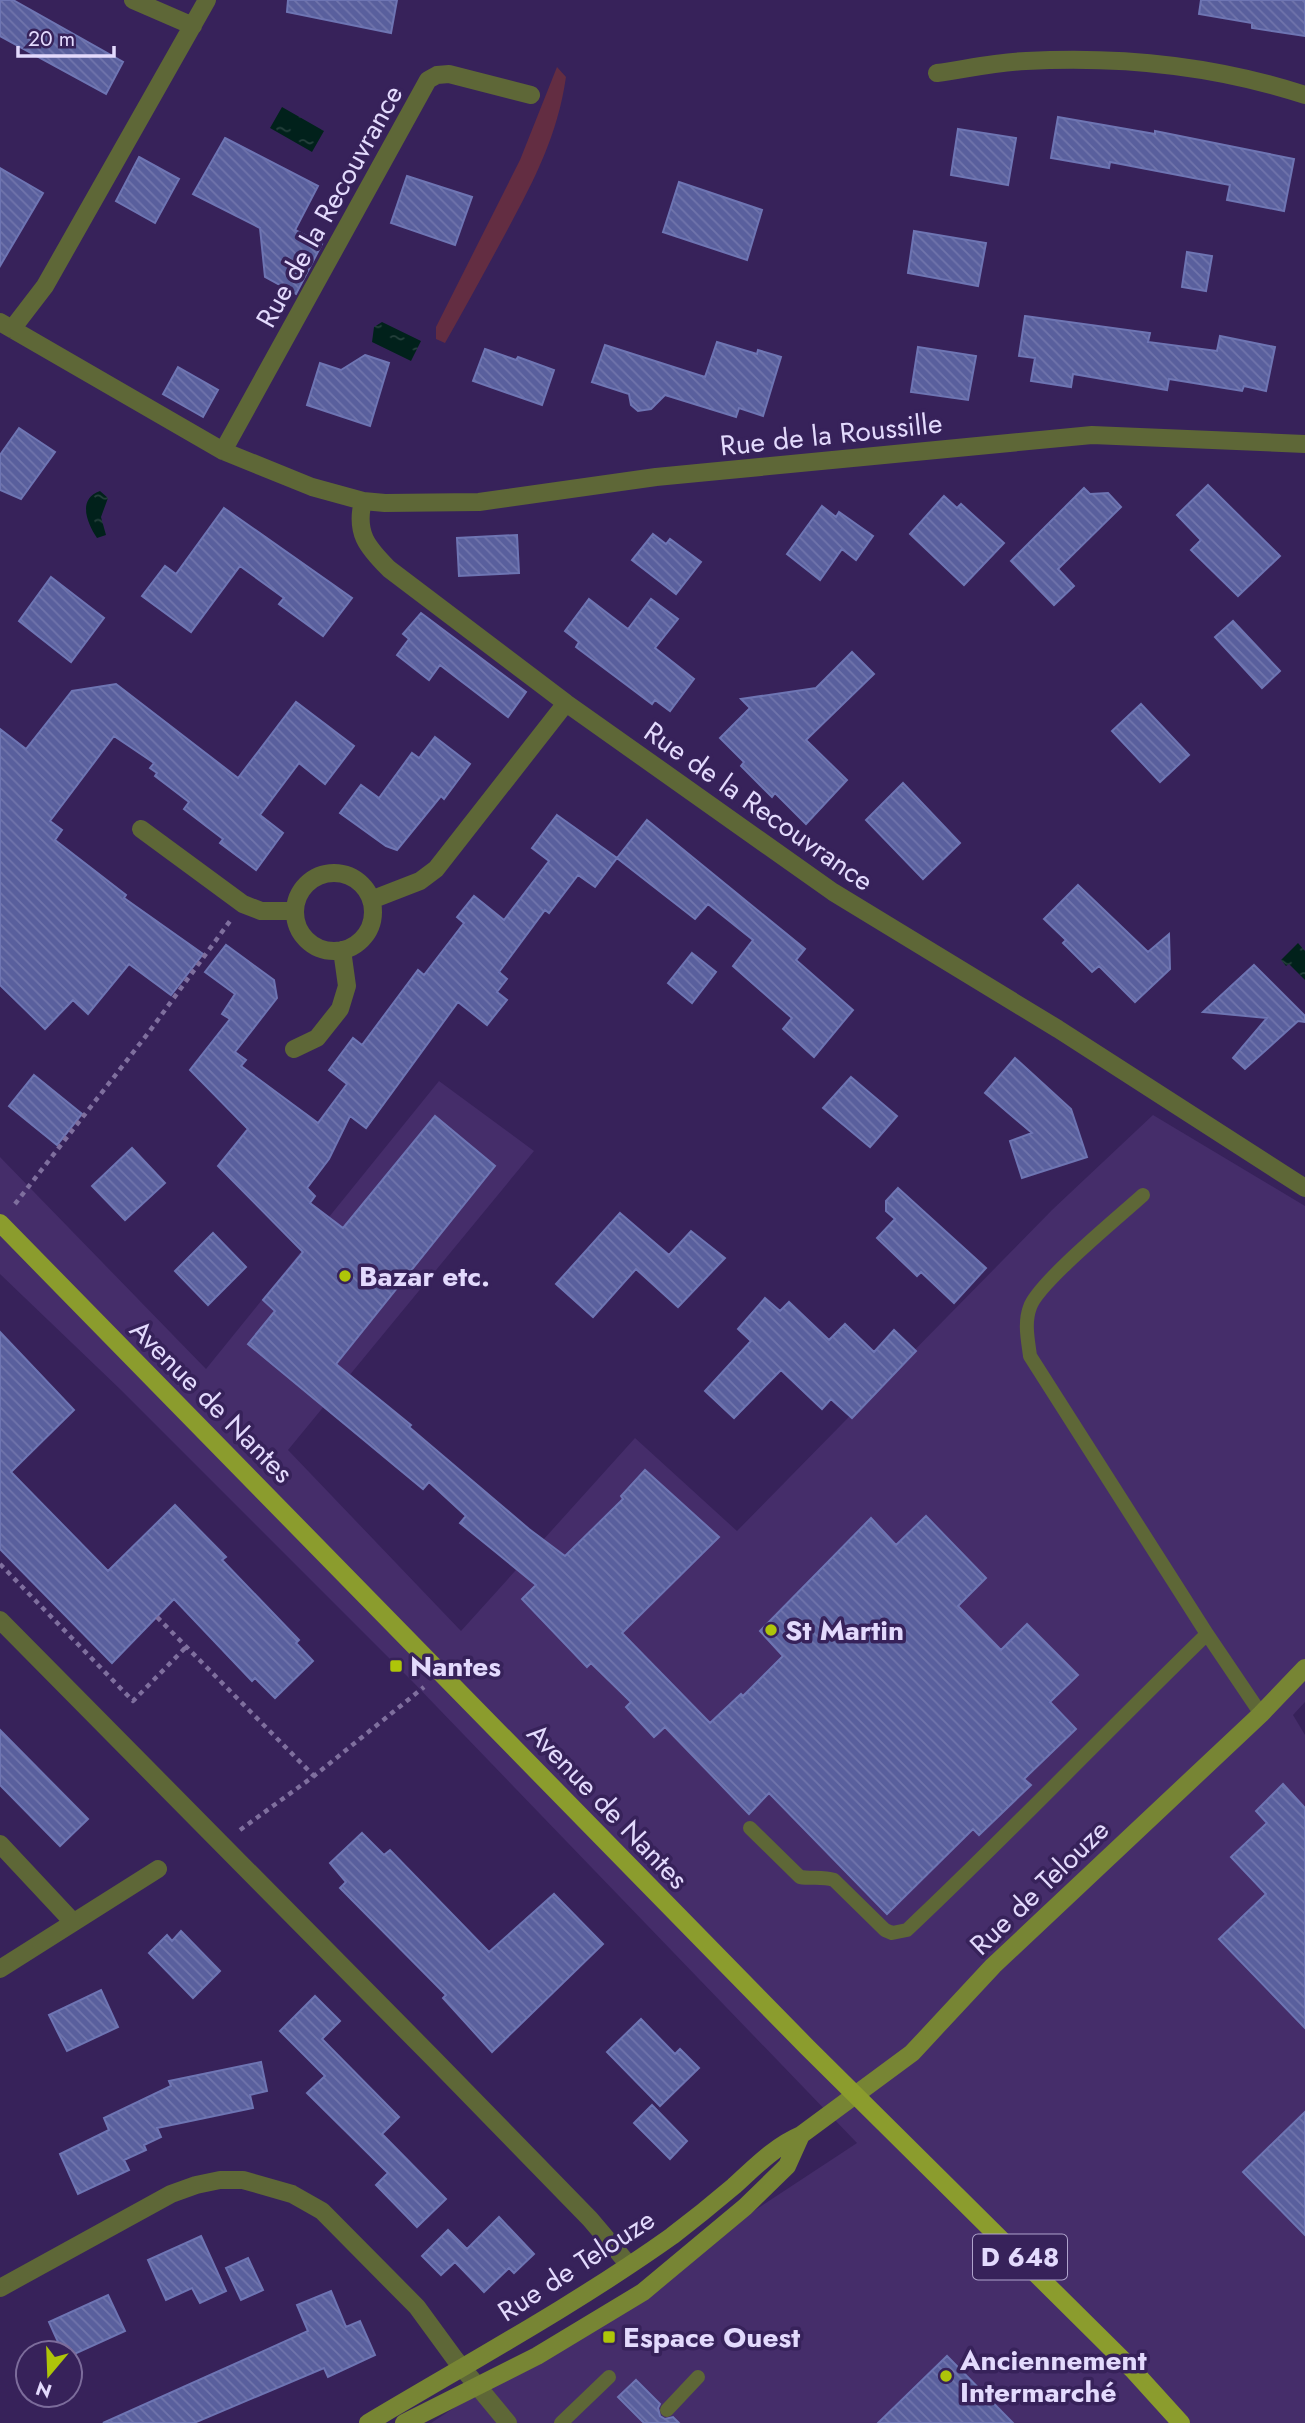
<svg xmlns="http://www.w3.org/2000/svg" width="1305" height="2423" font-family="Jost,sans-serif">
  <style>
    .built { fill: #452d6a }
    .grass { fill: #632d42 }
    .water { fill: url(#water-ripples) }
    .building { fill: url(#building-back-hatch); stroke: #6e75b3; stroke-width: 2 }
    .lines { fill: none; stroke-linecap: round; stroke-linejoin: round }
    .path { stroke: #7f6f9e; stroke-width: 4.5; stroke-dasharray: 5 5; stroke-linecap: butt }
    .lane { stroke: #5e6737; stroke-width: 14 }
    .street { stroke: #5e6737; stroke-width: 18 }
    .secondary { stroke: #778534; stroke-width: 18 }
    .primary { stroke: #8b9c2d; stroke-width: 18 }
    .poi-dot { fill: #aec509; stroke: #37225a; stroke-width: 2.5 }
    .labels { text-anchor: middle; stroke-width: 7; stroke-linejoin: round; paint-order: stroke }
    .shield { fill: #37225a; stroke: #afa3cc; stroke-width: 2 }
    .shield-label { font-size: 26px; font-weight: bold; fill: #e3dafd }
    .street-label { font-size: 28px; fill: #e3dafd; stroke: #37225a }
    .poi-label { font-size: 28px; font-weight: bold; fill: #e3dafd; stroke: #37225a; text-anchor: start }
  </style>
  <defs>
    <pattern id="water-ripples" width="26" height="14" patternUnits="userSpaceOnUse" patternTransform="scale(1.75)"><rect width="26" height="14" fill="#01211b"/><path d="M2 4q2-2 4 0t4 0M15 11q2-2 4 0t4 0" fill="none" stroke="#26413d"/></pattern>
    <pattern id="building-back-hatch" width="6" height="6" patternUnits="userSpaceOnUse" patternTransform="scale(1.75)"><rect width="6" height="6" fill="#595f9d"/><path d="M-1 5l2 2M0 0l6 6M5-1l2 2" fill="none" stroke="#7175ac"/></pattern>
  </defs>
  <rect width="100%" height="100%" fill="#37225a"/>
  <path class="built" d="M 439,1081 L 534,1151 L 288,1450 L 461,1631 L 635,1438 L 737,1531 L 1052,1210 L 1153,1115 L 1305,1206 L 1305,1702 L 1293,1715 L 1305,1735 L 1305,2423 L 431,2423 L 857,2143 L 412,1681 L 121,1390 L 0,1274 L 0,1157 L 206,1369 Z"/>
  <path class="grass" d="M 557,67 L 566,77 C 557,139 532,184 503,238 C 484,273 465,308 445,343 L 436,339 L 436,327 L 520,160 Z"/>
  <path class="water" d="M 282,107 L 324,131 L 312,152 L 270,128 Z
    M 382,322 L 421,341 L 411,361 L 372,342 L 374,327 Z
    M 100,491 L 108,498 L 101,517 L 106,535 L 97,538 C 87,523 77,499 100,491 Z
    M 1298,943 L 1305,951 L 1305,980 L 1289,964 L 1286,966 L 1281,960 Z"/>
  <path class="building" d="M 0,0 L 13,0 L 123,62 L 106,94 L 0,36 Z
    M 288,0 L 397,0 L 391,33 L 287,12 Z
    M 1201,0 L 1305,0 L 1305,36 L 1252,28 L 1252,23 L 1199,14 Z
    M 1058,117 L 1155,134 L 1155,131 L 1294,159 L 1284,211 L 1227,200 L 1230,185 L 1110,162 L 1109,168 L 1051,158 Z
    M 958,129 L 1016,138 L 1008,185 L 951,175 Z
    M 225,138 L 318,186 L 295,230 L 322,244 L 296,294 L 265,277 L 260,228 L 193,194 Z
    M 139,157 L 179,179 L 155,223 L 116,201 Z
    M 0,168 L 43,193 L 0,266 Z
    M 407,176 L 472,197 L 455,245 L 391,223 Z
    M 679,182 L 762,210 L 747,260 L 663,232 Z
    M 914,231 L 986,243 L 978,286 L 908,273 Z
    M 1187,252 L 1212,256 L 1206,291 L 1182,287 Z
    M 1025,316 L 1150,333 L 1148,342 L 1217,351 L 1220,336 L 1275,347 L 1266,391 L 1244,386 L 1242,391 L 1169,379 L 1167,390 L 1073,374 L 1071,387 L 1031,381 L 1035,358 L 1019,356 Z
    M 717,342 L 757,354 L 758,350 L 781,357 L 763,416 L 739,408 L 736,417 L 665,395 L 651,409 L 638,411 L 631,405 L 629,394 L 592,382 L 605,345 L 705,377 Z
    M 918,347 L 976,356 L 968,400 L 911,392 Z
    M 485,349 L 516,360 L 518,357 L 554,370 L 542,405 L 473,381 Z
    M 365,355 L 389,363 L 370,426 L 307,405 L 320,363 L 341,370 Z
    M 178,367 L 218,390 L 203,417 L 163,394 Z
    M 19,428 L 55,452 L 21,499 L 0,490 L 0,455 Z
    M 1208,485 L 1280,556 L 1238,596 L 1191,550 L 1201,540 L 1177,515 Z
    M 1084,488 L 1090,494 L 1108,493 L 1121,507 L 1058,569 L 1074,586 L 1054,605 L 1011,561 Z
    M 944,496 L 957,508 L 961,504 L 1004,543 L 964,585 L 910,534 Z
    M 822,506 L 836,517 L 839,512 L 873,536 L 856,560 L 842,549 L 820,580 L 787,554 Z
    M 224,508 L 352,598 L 323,636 L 279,604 L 284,598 L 240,566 L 191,632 L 142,596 L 165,566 L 176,574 Z
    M 653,534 L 666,544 L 670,539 L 701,562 L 676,594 L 632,560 Z
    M 517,535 L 519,573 L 459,576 L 457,538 Z
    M 51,577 L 104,618 L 71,662 L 19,621 Z
    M 589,599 L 628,629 L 651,599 L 678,619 L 655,648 L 694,679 L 670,711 L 655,700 L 652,704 L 576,647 L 579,642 L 565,631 Z
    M 421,613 L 526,692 L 508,717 L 440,665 L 429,680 L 397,655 L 409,639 L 403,634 Z
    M 1233,621 L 1280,671 L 1262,688 L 1215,637 Z
    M 852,652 L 874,674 L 806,740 L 847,780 L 806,824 L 775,793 L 772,797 L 741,766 L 744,762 L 720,738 L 750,708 L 741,699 L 816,688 Z
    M 116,684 L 238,778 L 296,702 L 354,746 L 325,784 L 299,763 L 260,815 L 283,833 L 256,870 L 220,843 L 223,839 L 184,809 L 189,802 L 155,776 L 157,773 L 150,768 L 154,763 L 114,736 L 50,821 L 62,830 L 55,840 L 126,895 L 124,898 L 203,954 L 171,995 L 129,964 L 88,1014 L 73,1000 L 45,1029 L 0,985 L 0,729 L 26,749 L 72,691 Z
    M 1141,704 L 1189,755 L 1160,782 L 1112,731 Z
    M 435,737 L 470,764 L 444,799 L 441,796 L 397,850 L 386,846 L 340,813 L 361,785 L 379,798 L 412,753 L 419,758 Z
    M 903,783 L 960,843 L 923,879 L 866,820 Z
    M 557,815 L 617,858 L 595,887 L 578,875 L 549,913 L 545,910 L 499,972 L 507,979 L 497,992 L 507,1000 L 487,1025 L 458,1002 L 366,1128 L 350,1116 L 329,1159 L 307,1188 L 315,1196 L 310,1203 L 343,1228 L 435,1116 L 495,1166 L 336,1364 L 411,1425 L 409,1427 L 529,1529 L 565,1556 L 623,1499 L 621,1496 L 645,1470 L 719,1537 L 622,1633 L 710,1723 L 741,1694 L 743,1696 L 783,1656 L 760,1631 L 871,1518 L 896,1545 L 926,1516 L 986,1578 L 958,1606 L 1001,1650 L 1027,1624 L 1078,1675 L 1050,1702 L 1076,1729 L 1024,1779 L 1031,1785 L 979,1835 L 973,1829 L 887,1914 L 769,1793 L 749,1814 L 665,1727 L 654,1737 L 626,1707 L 631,1702 L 591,1663 L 587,1667 L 522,1599 L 536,1585 L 460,1523 L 466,1516 L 429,1482 L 423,1489 L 248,1344 L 275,1311 L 263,1300 L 303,1252 L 218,1166 L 248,1129 L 190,1070 L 230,1019 L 222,1014 L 235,994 L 205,972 L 226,945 L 274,980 L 277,998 L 235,1052 L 246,1060 L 241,1066 L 318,1123 L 347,1084 L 329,1070 L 353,1038 L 362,1045 L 418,970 L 424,975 L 464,923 L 457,917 L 474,896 L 504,920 L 549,861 L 532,848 Z
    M 647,820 L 805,949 L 796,960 L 853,1010 L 814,1057 L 783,1029 L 792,1018 L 733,966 L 753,940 L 708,904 L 695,919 L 617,858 Z
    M 1078,885 L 1148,952 L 1169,934 L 1170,969 L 1135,1002 L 1099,966 L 1092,972 L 1063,943 L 1066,940 L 1044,919 Z
    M 692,953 L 716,972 L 692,1003 L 668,983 Z
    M 1254,965 L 1305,1016 L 1305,1022 L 1298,1021 L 1245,1069 L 1233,1058 L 1267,1018 L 1203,1012 Z
    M 1015,1058 L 1071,1109 L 1087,1157 L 1022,1178 L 1010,1141 L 1032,1133 L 985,1093 Z
    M 34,1075 L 82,1114 L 57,1145 L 9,1106 Z
    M 851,1077 L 897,1116 L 870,1147 L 823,1108 Z
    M 132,1148 L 165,1183 L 125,1220 L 92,1186 Z
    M 898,1188 L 986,1268 L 954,1303 L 921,1272 L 917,1276 L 877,1238 L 895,1219 L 886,1211 L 886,1201 Z
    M 620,1213 L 669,1255 L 691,1231 L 725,1258 L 678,1307 L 636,1269 L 593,1317 L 556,1284 Z
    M 213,1233 L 246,1267 L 208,1305 L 175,1271 Z
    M 765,1298 L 780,1311 L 789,1302 L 829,1340 L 845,1324 L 874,1352 L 894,1330 L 916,1351 L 852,1418 L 831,1399 L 822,1409 L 781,1370 L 734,1418 L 705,1391 L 751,1341 L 738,1329 Z
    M 0,1332 L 74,1410 L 11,1472 L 108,1571 L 175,1505 L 226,1557 L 222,1560 L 299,1640 L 296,1643 L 313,1661 L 275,1698 L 255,1678 L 252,1681 L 174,1599 L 112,1663 L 0,1549 Z
    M 0,1730 L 88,1819 L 60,1846 L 0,1785 Z
    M 1283,1784 L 1305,1808 L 1305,2028 L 1219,1939 L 1266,1894 L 1231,1857 L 1267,1823 L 1256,1811 Z
    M 362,1833 L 384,1855 L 390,1850 L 489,1952 L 554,1894 L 603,1944 L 492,2052 L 443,1998 L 446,1995 L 340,1888 L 346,1882 L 330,1863 Z
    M 181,1931 L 220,1971 L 193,1998 L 149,1953 L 167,1935 L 172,1941 Z
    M 101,1990 L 118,2027 L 67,2051 L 49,2015 Z
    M 315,1996 L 340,2021 L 322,2039 L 399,2117 L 382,2134 L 446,2199 L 417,2227 L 376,2185 L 388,2173 L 307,2093 L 325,2076 L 280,2031 Z
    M 641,2019 L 675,2054 L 680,2049 L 699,2068 L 660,2106 L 607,2052 Z
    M 261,2062 L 267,2091 L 250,2095 L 253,2108 L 157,2128 L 161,2137 L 144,2145 L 146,2150 L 124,2160 L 129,2170 L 78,2194 L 60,2154 L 109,2130 L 104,2118 L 171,2086 L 169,2081 Z
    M 652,2105 L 687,2141 L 670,2159 L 634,2123 Z
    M 1305,2112 L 1305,2235 L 1243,2172 Z
    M 499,2217 L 534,2254 L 514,2273 L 509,2268 L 484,2292 L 455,2262 L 441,2275 L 422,2256 L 448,2230 L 467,2249 Z
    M 201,2236 L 226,2291 L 200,2303 L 192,2288 L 166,2300 L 148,2260 Z
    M 248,2258 L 263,2290 L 241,2300 L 226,2268 Z
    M 331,2291 L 346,2327 L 360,2321 L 375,2355 L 328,2377 L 324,2368 L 194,2423 L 103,2423 L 308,2331 L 297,2305 Z
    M 108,2295 L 125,2331 L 70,2356 L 70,2353 L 63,2353 L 49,2322 Z
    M 947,2356 L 1013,2423 L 878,2423 Z
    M 636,2380 L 660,2404 L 658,2408 L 660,2416 L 665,2419 L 673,2417 L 679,2423 L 644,2423 L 618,2397 Z"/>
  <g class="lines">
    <path class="path" d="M 15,1204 L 149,1032 L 230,921
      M 0,1564 L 133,1701 L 187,1646
      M 157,1617 L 314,1776
      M 240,1830 L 314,1776 L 424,1687"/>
    <path class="lane" d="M 1143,1195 C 1120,1216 1038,1283 1030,1307 C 1024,1323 1028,1340 1030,1356 L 1207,1634 L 1261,1714
      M 750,1828 L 800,1877 C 812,1879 822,1876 834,1880 L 885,1930 L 892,1933 L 907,1930 C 1009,1834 1106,1732 1207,1634
      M 667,2410 L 698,2377
      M 561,2423 L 609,2377"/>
    <path class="street" d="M 133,0 L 193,26
      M 937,73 C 966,69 996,62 1026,61 C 1120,56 1216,66 1305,95
      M 0,322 L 223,451 L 312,487 L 363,501 L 385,503 L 479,502 L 656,477 L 1092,435 L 1305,444
      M 12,329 L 45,286 L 207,0
      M 223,451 L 428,80 L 437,75 L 449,74 L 531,95
      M 363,501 C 355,533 367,547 389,569 L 566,703 L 833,892 L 1058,1029 L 1305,1188
      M 141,829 L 243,904 L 261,911 L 295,911
      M295 912a39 39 0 1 1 78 0a39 39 0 1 1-78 0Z
      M 371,900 L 420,881 L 436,869 L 566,703
      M 294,1049 L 317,1038 L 340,1009 L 347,986 L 342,950
      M 0,1620 L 434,2059 L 590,2219 L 629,2265
      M 0,1844 L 73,1922
      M 0,1969 L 158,1869
      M 0,2288 L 171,2194 L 196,2185 L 220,2180 L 243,2180 L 292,2194 L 322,2211 L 417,2307 L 455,2359 L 508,2423"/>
    <path class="secondary" d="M 368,2423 C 470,2362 575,2305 672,2236 C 693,2220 714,2203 734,2186 C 755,2167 775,2146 801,2135 L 912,2053 L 993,1966 L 1261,1714 L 1305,1668
      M 404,2423 L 537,2356 L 643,2292 L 745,2207 L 787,2166 L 801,2135"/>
    <path class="primary" d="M 0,1223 L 807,2047 L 1132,2369 L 1181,2423"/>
  </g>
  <g class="poi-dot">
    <circle cx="345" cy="1276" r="7"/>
    <circle cx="771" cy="1630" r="7"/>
    <rect x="389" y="1659" width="14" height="14" rx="3.5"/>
    <rect x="602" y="2330" width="14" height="14" rx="3.5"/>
    <circle cx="946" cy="2376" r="7"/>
  </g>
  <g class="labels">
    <rect class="shield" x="973" y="2234.5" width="94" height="45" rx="5"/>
    <g class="shield-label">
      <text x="1020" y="2266">D 648</text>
    </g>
    <g class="street-label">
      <text transform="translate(329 206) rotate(-61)" y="10">Rue de la Recouvrance</text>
      <text transform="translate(831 434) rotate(-6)" y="10">Rue de la Roussille</text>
      <text transform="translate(759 806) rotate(35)" y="10">Rue de la Recouvrance</text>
      <text transform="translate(212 1401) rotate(45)" y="10">Avenue de Nantes</text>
      <text transform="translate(608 1806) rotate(46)" y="10">Avenue de Nantes</text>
      <text transform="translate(1039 1887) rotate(-44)" y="10">Rue de Telouze</text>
      <text transform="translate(576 2265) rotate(-33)" y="10">Rue de Telouze</text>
    </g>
    <g class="poi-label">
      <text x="359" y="1286">Bazar etc.</text>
      <text x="785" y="1640">St Martin</text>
      <text x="410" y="1676">Nantes</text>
      <text x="623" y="2347">Espace Ouest</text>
      <text x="960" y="2370">Anciennement<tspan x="960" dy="32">Intermarché</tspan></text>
    </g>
  </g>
  <g transform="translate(49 2374) rotate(199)"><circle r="33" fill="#37225a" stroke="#7c6c9b" stroke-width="2"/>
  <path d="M0-5L12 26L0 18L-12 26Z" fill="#aec509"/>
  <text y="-10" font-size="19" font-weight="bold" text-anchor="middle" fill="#e3dafd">N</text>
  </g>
  <path d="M18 46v10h96v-10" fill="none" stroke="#e3dafd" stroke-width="3.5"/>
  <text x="28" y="46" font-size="21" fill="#e3dafd" stroke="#37225a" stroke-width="5" paint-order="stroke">20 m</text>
</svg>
